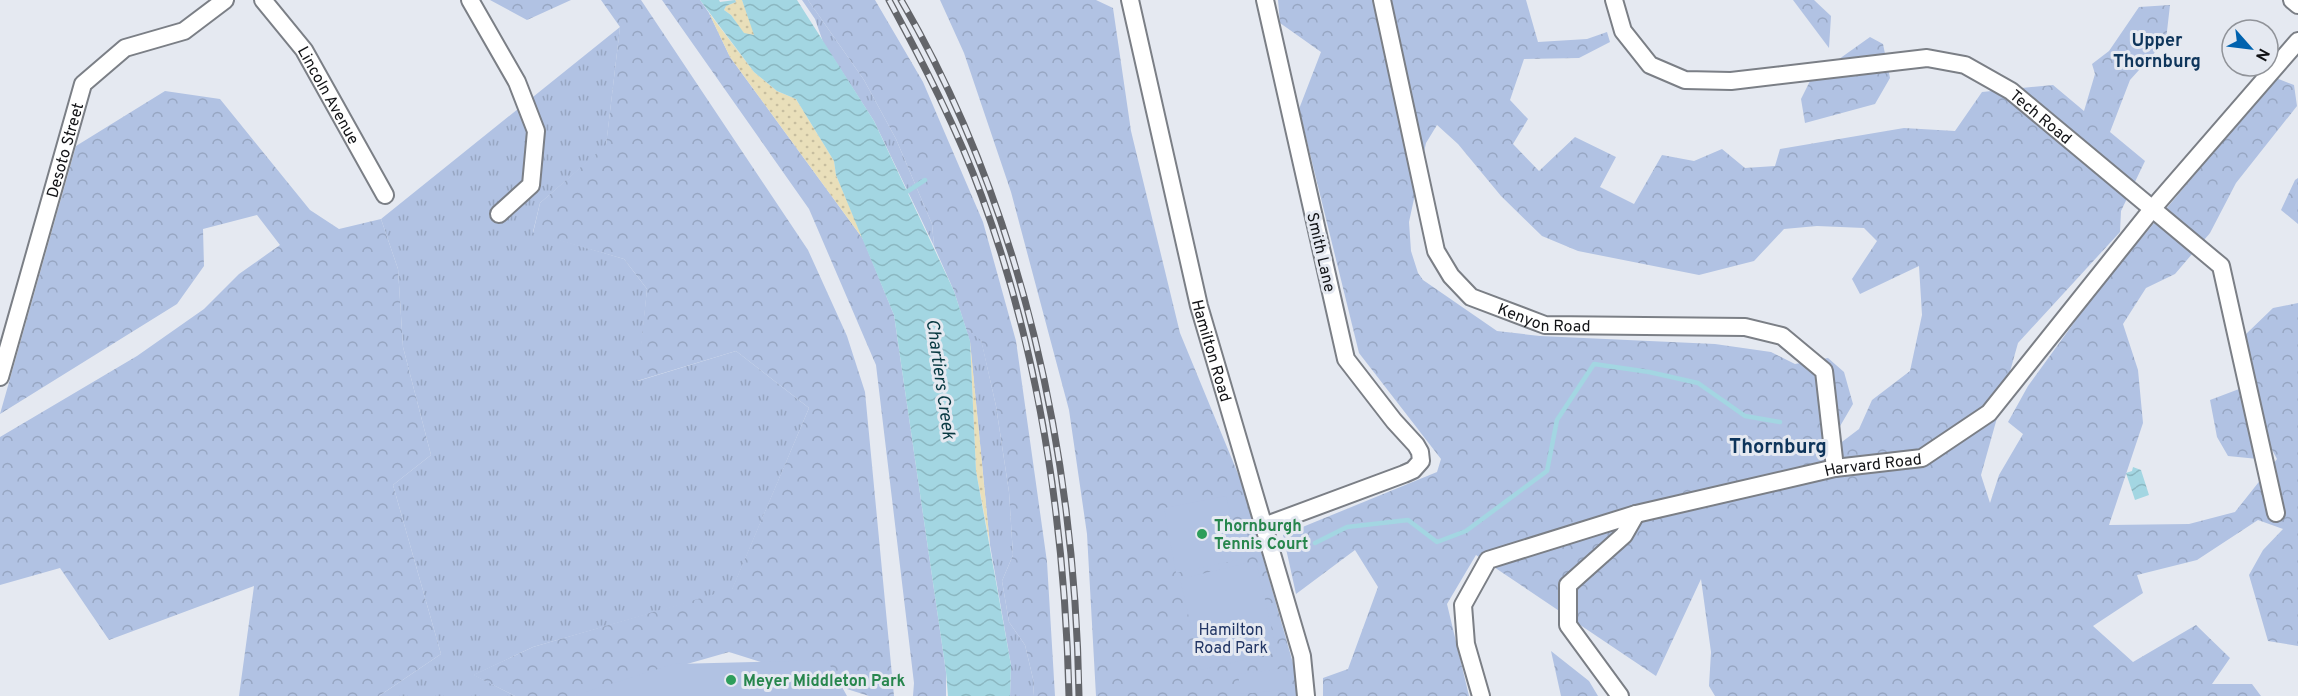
<svg xmlns="http://www.w3.org/2000/svg" width="2298" height="696" font-family="Overpass,sans-serif">
  <style>
    .grass { fill: url(#grass-tufts) }
    .forest { fill: url(#forest-crowns); fill-rule: evenodd }
    .sand { fill: url(#sand-dots) }
    .pitch { fill: #b1c2e3 }
    .water { fill: url(#water-waves) }
    .lines { fill: none; stroke-linecap: round; stroke-linejoin: round }
    .stream { stroke: #a3d6e2; stroke-width: 4.5 }
    .street-casing { stroke: #7b7f86; stroke-width: 20 }
    .street { stroke: #fff; stroke-width: 16 }
    .rail-casing { stroke: #63656a; stroke-width: 7 }
    .rail { stroke: #e5e9f1; stroke-width: 4.5; stroke-dasharray: 14; stroke-linecap: butt }
    .leisure-dot { fill: #2e9e5b; stroke: #e5e9f1; stroke-width: 2 }
    .labels { text-anchor: middle; stroke-width: 6; stroke-linejoin: round; paint-order: stroke }
    .street-label { font-size: 16px; fill: #111215; stroke: #e5e9f1 }
    .leisure-label { font-size: 16px; font-weight: bold; fill: #27864d; stroke: #e5e9f1; text-anchor: start }
    .park-label { font-size: 16px; fill: #213564; stroke: #e5e9f1 }
    .neighbourhood-label { font-size: 18px; font-weight: bold; fill: #0e355b; stroke: #e5e9f1 }
    .water-label { font-size: 18px; font-style: italic; fill: #083942; stroke: #e5e9f1 }
    .quarter-label { font-size: 20px; font-weight: bold; fill: #0e355b; stroke: #e5e9f1 }
  </style>
  <defs>
    <pattern id="grass-tufts" width="24" height="20" patternUnits="userSpaceOnUse" patternTransform="scale(1.5)"><rect width="24" height="20" fill="#b1c2e3"/><path d="M3 7l-1-3M5 7V3M7 7l1-3M15 17l-1-3M17 17v-4M19 17l1-3" fill="none" stroke="#97a6c2"/></pattern>
    <pattern id="forest-crowns" width="20" height="18" patternUnits="userSpaceOnUse" patternTransform="scale(1.5)"><rect width="20" height="18" fill="#b1c2e3"/><path d="M2 6a3 3 0 1 1 6 0M12 15a3 3 0 1 1 6 0" fill="none" stroke="#97a6c2"/></pattern>
    <pattern id="sand-dots" width="8" height="8" patternUnits="userSpaceOnUse" patternTransform="scale(1.5)"><rect width="8" height="8" fill="#e9dfba"/><path d="M2 2h.1M6 6h.1" fill="none" stroke="#c7be9f" stroke-width="1.8" stroke-linecap="round"/></pattern>
    <pattern id="water-waves" width="16" height="10" patternUnits="userSpaceOnUse" patternTransform="scale(1.5)"><rect width="16" height="10" fill="#a3d6e2"/><path d="M0 5q4-4 8 0t8 0" fill="none" stroke="#8bb7c1"/></pattern>
  </defs>
  <rect width="100%" height="100%" fill="#e5e9f1"/>
  <path class="grass" d="M 802,0 L 808,0 L 864,80 L 896,139 L 932,224 L 934,246 L 874,121 L 823,42 L 815,19 Z
    M 620,27 L 606,146 L 540,203 L 533,232 L 624,259 L 647,289 L 638,381 L 736,351 L 809,408 L 732,590 L 533,647 L 474,675 L 515,696 L 379,696 L 441,654 L 393,485 L 431,455 L 403,347 L 398,269 L 381,219 Z
    M 966,329 L 981,339 L 996,406 L 1009,492 L 1013,555 L 1002,581 L 1009,622 L 1025,645 L 1034,683 L 1033,696 L 1010,696 L 1011,665 L 990,545 L 970,342 Z"/>
  <path class="forest" d="M 490,0 L 571,0 L 527,20 Z
    M 601,0 L 641,0 L 808,250 L 847,336 L 865,392 L 894,696 L 869,696 L 729,652 L 575,696 L 515,696 L 473,675 L 533,647 L 732,589 L 809,408 L 736,351 L 637,381 L 647,289 L 624,259 L 533,233 L 540,203 L 606,145 L 620,27 Z
    M 662,0 L 700,0 L 709,13 L 730,57 L 863,239 L 894,315 L 946,672 L 946,696 L 913,696 L 914,683 L 876,365 L 809,209 Z
    M 808,0 L 875,0 L 923,82 L 983,222 L 1016,341 L 1047,562 L 1055,696 L 1033,696 L 1034,683 L 1025,645 L 1009,622 L 1002,581 L 1013,555 L 1009,492 L 996,406 L 981,340 L 966,329 L 954,291 L 934,246 L 932,224 L 896,139 L 864,80 Z
    M 940,0 L 1096,0 L 1113,8 L 1131,131 L 1180,333 L 1241,481 L 1297,677 L 1297,696 L 1096,696 L 1087,534 L 1069,410 L 1011,192 L 964,53 Z
    M 1278,0 L 1526,0 L 1538,42 L 1587,39 L 1607,32 L 1610,42 L 1579,58 L 1524,59 L 1510,100 L 1528,119 L 1513,144 L 1539,171 L 1575,137 L 1616,157 L 1600,187 L 1634,204 L 1662,155 L 1694,161 L 1722,149 L 1745,168 L 1775,166 L 1780,149 L 1904,128 L 1955,131 L 1982,92 L 2053,85 L 2084,111 L 2095,74 L 2092,64 L 2109,51 L 2139,7 L 2170,5 L 2166,40 L 2130,80 L 2110,132 L 2145,161 L 2121,211 L 2120,232 L 2018,343 L 1981,475 L 1990,503 L 1999,475 L 2023,434 L 2008,422 L 2028,386 L 2097,291 L 2276,78 L 2294,85 L 2297,106 L 2236,183 L 2210,233 L 2175,274 L 2146,288 L 2123,324 L 2138,370 L 2143,423 L 2109,525 L 2189,524 L 2235,512 L 2277,459 L 2270,446 L 2258,459 L 2228,456 L 2217,437 L 2210,400 L 2255,383 L 2245,335 L 2273,308 L 2298,303 L 2298,646 L 2268,641 L 2249,575 L 2263,550 L 2283,529 L 2258,520 L 2197,560 L 2137,575 L 2143,593 L 2093,626 L 2133,662 L 2196,625 L 2230,658 L 2212,684 L 2252,684 L 2261,696 L 1715,696 L 1709,686 L 1711,652 L 1701,579 L 1656,676 L 1476,555 L 1447,604 L 1469,696 L 1323,696 L 1323,678 L 1348,669 L 1378,587 L 1355,550 L 1296,594 L 1283,535 L 1437,472 L 1441,459 L 1359,353 L 1299,109 L 1321,52 L 1280,23 ZM 1437,125 L 1458,144 L 1501,196 L 1542,236 L 1578,251 L 1699,275 L 1754,261 L 1784,229 L 1817,226 L 1864,228 L 1877,241 L 1852,279 L 1860,294 L 1919,266 L 1922,315 L 1910,371 L 1872,400 L 1859,429 L 1822,457 L 1853,404 L 1844,372 L 1828,358 L 1795,364 L 1771,352 L 1715,344 L 1540,336 L 1497,331 L 1423,280 L 1418,273 L 1411,251 L 1409,222 L 1426,143 Z
    M 1793,0 L 1814,0 L 1831,16 L 1829,48 Z
    M 1870,37 L 1883,44 L 1890,78 L 1875,104 L 1805,123 L 1801,99 L 1811,79 Z
    M 165,91 L 220,99 L 310,210 L 339,229 L 381,219 L 398,269 L 403,347 L 431,455 L 393,485 L 441,654 L 379,696 L 239,696 L 254,586 L 109,640 L 60,568 L 0,585 L 0,437 L 137,356 L 204,309 L 239,274 L 280,245 L 257,215 L 203,229 L 204,266 L 177,304 L 0,414 L 76,146 Z
    M 2298,178 L 2298,224 L 2281,210 L 2295,180 Z
    M 1551,651 L 1589,681 L 1598,696 L 1561,696 Z"/>
  <path class="sand" d="M 735,0 L 742,0 L 755,35 L 744,34 L 731,15 L 724,10 L 726,6 L 736,2 Z
    M 709,13 L 754,72 L 777,91 L 796,99 L 834,161 L 836,175 L 863,239 L 730,57 Z
    M 970,341 L 990,545 L 976,471 Z"/>
  <path class="pitch" d="M 1226,496 L 1242,559 L 1176,573 L 1164,508 Z
    M 1256,561 L 1277,652 L 1201,670 L 1180,579 Z
    M 827,660 L 847,696 L 573,696 L 674,664 Z
    M 1279,669 L 1282,690 L 1241,694 L 1238,674 Z"/>
  <path class="water" d="M 700,0 L 719,0 L 720,2 L 735,0 L 736,2 L 726,6 L 724,10 L 731,15 L 744,33 L 754,35 L 742,0 L 797,0 L 874,121 L 954,291 L 970,341 L 976,471 L 1011,665 L 1010,696 L 948,696 L 946,672 L 894,315 L 836,175 L 834,161 L 796,99 L 777,91 L 754,72 Z
    M 2133,467 L 2141,470 L 2149,495 L 2135,500 L 2126,473 L 2132,471 Z"/>
  <g class="lines">
    <path class="stream" d="M 905,193 L 925,180
      M 1315,543 L 1347,527 L 1408,520 L 1437,542 L 1466,531 L 1547,471 L 1557,420 L 1594,364 L 1649,372 L 1698,383 L 1745,416 L 1780,422"/>
    <g class="street-casing">
      <g id="street">
        <path id="s1" d="M 263,0 L 304,50 L 385,195"/>
        <path d="M 470,0 L 517,82 L 536,131 L 531,185 L 499,214"/>
        <path id="s2" d="M 1130,0 L 1199,306 L 1302,656 L 1306,696"/>
        <path id="s3" d="M 1382,0 L 1436,251 L 1451,276 L 1471,297 L 1545,325 L 1745,327 L 1782,336 L 1824,371 L 1835,468"/>
        <path id="s4" d="M 1614,0 L 1623,31 L 1650,65 L 1685,80 L 1731,81 L 1927,58 L 1965,65 L 2011,91 L 2221,266 L 2276,513"/>
        <path d="M 2292,0 L 2298,5"/>
        <path id="s5" d="M 0,377 L 83,84 L 125,48 L 184,31 L 225,0"/>
        <path d="M 1264,526 L 1404,474 L 1413,470 L 1421,461 L 1420,452 L 1416,445 L 1394,421 L 1346,359 L 1265,0"/>
        <path id="s6" d="M 1481,696 L 1466,644 L 1463,605 L 1488,560 L 1636,514 L 1835,468 L 1922,458 L 1989,413 L 2153,208 L 2298,41"/>
        <path d="M 1620,696 L 1568,625 L 1568,585 L 1624,535 L 1636,514"/>
      </g>
    </g>
    <use href="#street" class="street"/>
    <g class="rail-casing">
      <path id="rail" d="M 889,0 C 923,63 958,130 982,197 C 1040,355 1065,528 1069,696
        M 901,0 C 1023,209 1075,456 1079,696"/>
    </g>
    <use href="#rail" class="rail"/>
  </g>
  <g class="leisure-dot">
    <circle cx="1202" cy="534" r="6"/>
    <circle cx="731" cy="680" r="6"/>
  </g>
  <g class="labels">
    <g class="street-label">
      <text dy="6" stroke="none"><textPath href="#s1" startOffset="116">Lincoln Avenue</textPath></text>
      <text dy="6" stroke="none"><textPath href="#s4" startOffset="488">Tech Road</textPath></text>
      <text dy="6" stroke="none"><textPath href="#s5" startOffset="236">Desoto Street</textPath></text>
      <text transform="translate(1322 252) rotate(77)" y="6">Smith Lane</text>
      <text dy="6" stroke="none"><textPath href="#s3" startOffset="392">Kenyon Road</textPath></text>
      <text dy="6" stroke="none"><textPath href="#s2" startOffset="360">Hamilton Road</textPath></text>
      <text dy="6" stroke="none"><textPath href="#s6" startOffset="542">Harvard Road</textPath></text>
    </g>
    <g class="leisure-label">
      <text x="1214" y="531">Thornburgh<tspan x="1214" dy="18">Tennis Court</tspan></text>
      <text x="743" y="686">Meyer Middleton Park</text>
    </g>
    <g class="park-label">
      <text x="1231" y="635">Hamilton<tspan x="1231" dy="18">Road Park</tspan></text>
    </g>
    <g class="neighbourhood-label">
      <text x="2157" y="46">Upper<tspan x="2157" dy="21">Thornburg</tspan></text>
    </g>
    <g class="water-label">
      <text transform="translate(941 379) rotate(82)" y="6">Chartiers Creek</text>
    </g>
    <g class="quarter-label">
      <text x="1778" y="453">Thornburg</text>
    </g>
  </g>
  <g transform="translate(2250 48) rotate(118)"><circle r="28" fill="#e5e9f1" stroke="#909399" stroke-width="1.5"/>
  <path d="M0-4.5L10 22L0 15L-10 22Z" fill="#0062ae"/>
  <text y="-9" font-size="16" font-weight="bold" text-anchor="middle" fill="#111215">N</text>
  </g>
</svg>
